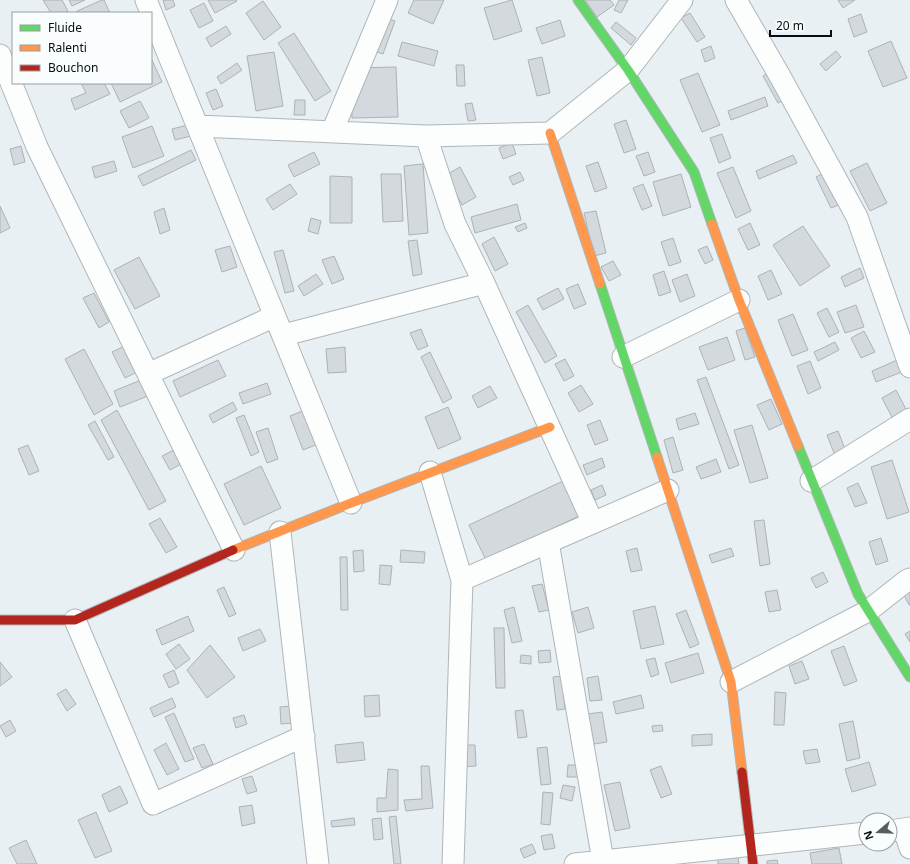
<svg xmlns="http://www.w3.org/2000/svg" width="910" height="864" font-family="'Noto Sans',sans-serif">
  <style>
    .building { fill: #d3d9dc; stroke: #acb2b5 }
    .lines { fill: none; stroke-linecap: round; stroke-linejoin: round }
    .street-casing { stroke: #afb6b9; stroke-width: 23 }
    .fast-casing { stroke: #afb6b9; stroke-width: 11 }
    .slow-casing { stroke: #afb6b9; stroke-width: 11 }
    .jam-casing { stroke: #afb6b9; stroke-width: 11 }
    .street { stroke: #fcfdfd; stroke-width: 21 }
    .fast { stroke: #63d668; stroke-width: 9 }
    .slow { stroke: #ff974d; stroke-width: 9 }
    .jam { stroke: #b3261e; stroke-width: 9 }
  </style>
  <rect width="100%" height="100%" fill="#e8f0f4"/>
  <path class="building" d="M 43,0 L 62,0 L 68,11 L 64,13 L 51,13 Z
    M 69,0 L 85,0 L 72,6 Z
    M 102,0 L 104,0 L 110,13 L 78,13 L 77,11 Z
    M 163,0 L 173,0 L 175,6 L 166,10 Z
    M 208,0 L 236,0 L 237,1 L 215,13 Z
    M 414,0 L 444,0 L 433,24 L 408,13 Z
    M 512,0 L 522,31 L 494,40 L 484,8 Z
    M 585,0 L 610,0 L 614,5 L 597,17 Z
    M 619,0 L 628,0 L 621,13 L 614,10 Z
    M 838,0 L 855,0 L 843,8 Z
    M 263,1 L 281,27 L 264,40 L 246,13 Z
    M 204,3 L 213,21 L 199,28 L 190,10 Z
    M 690,13 L 705,37 L 697,42 L 681,18 Z
    M 861,14 L 867,32 L 854,37 L 848,19 Z
    M 386,18 L 395,21 L 383,54 L 374,51 Z
    M 560,20 L 565,36 L 542,44 L 536,28 Z
    M 616,22 L 636,38 L 631,45 L 611,28 Z
    M 226,26 L 231,34 L 211,47 L 206,38 Z
    M 294,33 L 331,91 L 315,101 L 278,43 Z
    M 891,41 L 907,78 L 883,87 L 868,51 Z
    M 402,42 L 438,51 L 434,66 L 398,56 Z
    M 711,46 L 715,58 L 705,62 L 701,50 Z
    M 836,51 L 841,57 L 826,71 L 820,64 Z
    M 274,52 L 283,106 L 256,111 L 247,56 Z
    M 542,57 L 550,93 L 537,96 L 528,60 Z
    M 151,58 L 162,82 L 120,102 L 111,83 L 151,83 Z
    M 237,63 L 242,70 L 221,84 L 217,77 Z
    M 456,65 L 464,65 L 465,86 L 457,86 Z
    M 396,67 L 398,117 L 352,118 L 350,68 Z
    M 771,71 L 787,99 L 778,103 L 763,76 Z
    M 698,73 L 720,125 L 702,132 L 680,80 Z
    M 81,83 L 104,83 L 110,94 L 75,110 L 71,99 L 86,93 Z
    M 216,89 L 223,106 L 213,110 L 206,93 Z
    M 765,97 L 768,106 L 731,120 L 728,111 Z
    M 295,100 L 305,100 L 305,115 L 294,115 Z
    M 140,101 L 149,118 L 129,128 L 120,111 Z
    M 472,103 L 476,120 L 468,121 L 465,104 Z
    M 626,120 L 636,149 L 624,153 L 614,124 Z
    M 188,125 L 191,136 L 175,140 L 172,129 Z
    M 152,126 L 164,156 L 133,168 L 122,137 Z
    M 722,134 L 731,158 L 719,163 L 710,138 Z
    M 512,143 L 516,154 L 503,159 L 499,148 Z
    M 21,146 L 25,162 L 14,165 L 10,149 Z
    M 191,150 L 196,160 L 143,186 L 138,176 Z
    M 314,152 L 320,164 L 294,177 L 288,165 Z
    M 648,152 L 655,172 L 644,176 L 636,156 Z
    M 793,155 L 797,163 L 759,179 L 756,171 Z
    M 114,161 L 117,171 L 95,178 L 92,167 Z
    M 598,162 L 607,188 L 595,192 L 586,166 Z
    M 867,163 L 887,203 L 870,211 L 850,171 Z
    M 423,164 L 428,233 L 409,235 L 404,166 Z
    M 460,167 L 476,197 L 462,205 L 446,175 Z
    M 733,167 L 751,211 L 736,218 L 717,173 Z
    M 520,172 L 524,180 L 513,185 L 509,177 Z
    M 826,172 L 841,204 L 831,208 L 816,177 Z
    M 381,174 L 401,174 L 403,221 L 383,222 Z
    M 681,174 L 691,207 L 663,216 L 653,182 Z
    M 330,176 L 352,177 L 352,223 L 330,223 Z
    M 290,184 L 297,194 L 273,210 L 266,199 Z
    M 643,184 L 652,206 L 642,210 L 633,188 Z
    M 517,204 L 521,220 L 475,233 L 471,217 Z
    M 0,206 L 10,228 L 0,233 Z
    M 164,208 L 170,230 L 160,234 L 154,212 Z
    M 596,211 L 606,253 L 594,256 L 584,213 Z
    M 311,218 L 321,221 L 318,234 L 308,231 Z
    M 525,223 L 527,228 L 518,232 L 515,227 Z
    M 750,223 L 760,245 L 748,250 L 738,229 Z
    M 803,226 L 830,266 L 800,286 L 773,245 Z
    M 494,237 L 508,264 L 495,271 L 482,244 Z
    M 673,238 L 681,262 L 669,266 L 661,242 Z
    M 417,240 L 422,274 L 413,276 L 408,241 Z
    M 230,246 L 237,267 L 222,272 L 215,250 Z
    M 707,246 L 713,260 L 705,264 L 698,250 Z
    M 283,250 L 294,291 L 285,293 L 274,252 Z
    M 334,256 L 344,279 L 332,284 L 322,260 Z
    M 139,257 L 160,296 L 135,309 L 114,270 Z
    M 613,261 L 621,275 L 609,281 L 601,267 Z
    M 860,268 L 864,278 L 845,287 L 841,277 Z
    M 771,270 L 782,294 L 768,300 L 758,276 Z
    M 664,271 L 671,292 L 659,296 L 653,275 Z
    M 316,274 L 323,284 L 304,296 L 298,286 Z
    M 687,274 L 695,296 L 680,302 L 672,280 Z
    M 578,284 L 586,304 L 574,309 L 566,289 Z
    M 558,288 L 564,299 L 543,310 L 537,299 Z
    M 94,293 L 109,322 L 99,328 L 83,298 Z
    M 528,305 L 557,356 L 545,363 L 516,312 Z
    M 856,305 L 864,327 L 845,333 L 837,312 Z
    M 827,308 L 839,332 L 829,337 L 817,313 Z
    M 793,314 L 808,350 L 792,356 L 778,320 Z
    M 745,328 L 755,357 L 745,360 L 736,331 Z
    M 421,329 L 428,346 L 418,350 L 410,333 Z
    M 864,331 L 875,352 L 861,358 L 851,338 Z
    M 727,337 L 735,360 L 708,370 L 699,347 Z
    M 835,342 L 839,350 L 818,361 L 814,352 Z
    M 127,345 L 139,371 L 125,378 L 112,352 Z
    M 345,347 L 346,372 L 328,373 L 326,349 Z
    M 84,349 L 113,404 L 94,415 L 65,359 Z
    M 430,352 L 452,398 L 443,403 L 421,357 Z
    M 902,358 L 907,370 L 876,382 L 872,371 Z
    M 565,359 L 574,376 L 564,381 L 555,364 Z
    M 218,360 L 226,376 L 180,397 L 173,381 Z
    M 810,361 L 821,388 L 808,394 L 797,366 Z
    M 706,377 L 739,465 L 729,469 L 697,380 Z
    M 141,380 L 148,396 L 120,407 L 114,391 Z
    M 267,383 L 271,394 L 243,404 L 239,393 Z
    M 581,385 L 593,404 L 579,412 L 568,393 Z
    M 490,386 L 497,398 L 478,408 L 472,396 Z
    M 896,390 L 908,413 L 894,421 L 882,398 Z
    M 771,399 L 782,424 L 769,430 L 757,405 Z
    M 233,402 L 237,410 L 213,423 L 209,415 Z
    M 448,407 L 461,439 L 438,449 L 425,417 Z
    M 117,410 L 166,501 L 149,510 L 101,420 Z
    M 305,410 L 318,444 L 303,450 L 290,416 Z
    M 695,413 L 699,424 L 679,430 L 676,419 Z
    M 244,415 L 259,452 L 251,456 L 236,418 Z
    M 600,420 L 608,440 L 595,445 L 587,425 Z
    M 95,421 L 114,457 L 108,460 L 88,425 Z
    M 752,425 L 768,478 L 750,483 L 734,430 Z
    M 268,428 L 278,459 L 267,463 L 256,432 Z
    M 838,431 L 847,454 L 836,458 L 827,435 Z
    M 673,437 L 683,470 L 673,473 L 664,440 Z
    M 28,445 L 39,471 L 29,475 L 18,449 Z
    M 176,449 L 183,463 L 170,470 L 162,456 Z
    M 602,458 L 605,467 L 587,475 L 583,465 Z
    M 716,459 L 721,472 L 701,479 L 696,467 Z
    M 892,460 L 909,512 L 887,519 L 871,467 Z
    M 261,466 L 281,508 L 244,525 L 224,484 Z
    M 563,481 L 579,516 L 486,560 L 469,525 Z
    M 858,483 L 867,503 L 855,507 L 847,488 Z
    M 602,485 L 606,495 L 595,500 L 591,490 Z
    M 160,518 L 177,547 L 166,553 L 149,524 Z
    M 764,520 L 770,564 L 760,566 L 754,521 Z
    M 881,538 L 888,561 L 876,565 L 869,542 Z
    M 637,548 L 642,570 L 631,572 L 626,551 Z
    M 731,548 L 734,556 L 712,563 L 709,555 Z
    M 363,550 L 364,571 L 354,572 L 353,551 Z
    M 401,550 L 425,552 L 424,563 L 400,562 Z
    M 340,557 L 347,557 L 348,610 L 341,610 Z
    M 380,565 L 392,566 L 390,585 L 379,584 Z
    M 823,572 L 828,582 L 816,588 L 811,578 Z
    M 542,584 L 549,610 L 539,612 L 532,586 Z
    M 224,587 L 236,614 L 229,617 L 217,590 Z
    M 910,587 L 910,605 L 909,605 L 902,591 Z
    M 777,590 L 781,610 L 769,612 L 765,592 Z
    M 655,606 L 664,644 L 641,649 L 633,611 Z
    M 514,607 L 522,641 L 512,643 L 504,610 Z
    M 588,607 L 594,628 L 578,633 L 572,612 Z
    M 686,610 L 699,644 L 690,648 L 676,614 Z
    M 188,616 L 194,631 L 162,645 L 156,630 Z
    M 494,628 L 504,628 L 505,688 L 496,688 Z
    M 260,629 L 266,641 L 243,651 L 238,638 Z
    M 910,631 L 910,642 L 905,634 Z
    M 179,644 L 190,659 L 176,669 L 166,654 Z
    M 210,645 L 235,677 L 207,698 L 187,670 Z
    M 844,646 L 857,681 L 844,686 L 831,651 Z
    M 550,650 L 551,662 L 539,663 L 538,651 Z
    M 698,653 L 704,673 L 671,683 L 665,663 Z
    M 521,655 L 531,656 L 531,664 L 520,663 Z
    M 655,658 L 659,674 L 651,677 L 646,660 Z
    M 802,661 L 809,679 L 795,684 L 789,666 Z
    M 0,662 L 12,677 L 0,686 Z
    M 174,670 L 179,683 L 169,688 L 163,675 Z
    M 562,676 L 565,709 L 557,710 L 553,677 Z
    M 598,676 L 602,700 L 590,701 L 587,678 Z
    M 66,689 L 76,704 L 67,711 L 57,694 Z
    M 775,692 L 786,693 L 784,725 L 774,725 Z
    M 379,695 L 380,716 L 365,717 L 364,696 Z
    M 641,695 L 644,708 L 616,714 L 613,702 Z
    M 172,698 L 176,707 L 154,717 L 150,708 Z
    M 292,706 L 294,723 L 281,724 L 280,707 Z
    M 523,710 L 527,737 L 518,738 L 515,711 Z
    M 602,712 L 607,742 L 594,744 L 588,714 Z
    M 174,713 L 194,759 L 185,762 L 165,717 Z
    M 244,715 L 247,724 L 236,728 L 233,718 Z
    M 10,720 L 16,731 L 6,737 L 0,726 Z
    M 853,721 L 860,758 L 847,761 L 839,724 Z
    M 662,725 L 663,731 L 653,732 L 652,726 Z
    M 712,734 L 712,745 L 692,746 L 692,735 Z
    M 363,742 L 365,760 L 337,763 L 335,745 Z
    M 166,743 L 179,769 L 167,775 L 154,750 Z
    M 204,744 L 213,764 L 202,768 L 193,748 Z
    M 462,745 L 475,745 L 476,766 L 463,767 Z
    M 547,747 L 551,784 L 541,785 L 537,748 Z
    M 817,749 L 820,762 L 806,764 L 803,751 Z
    M 869,762 L 876,785 L 852,792 L 845,769 Z
    M 568,765 L 579,765 L 579,777 L 567,777 Z
    M 421,766 L 429,766 L 433,808 L 406,811 L 404,800 L 422,799 Z
    M 661,766 L 672,794 L 661,798 L 650,770 Z
    M 388,769 L 398,770 L 398,810 L 377,812 L 377,798 L 386,798 Z
    M 252,776 L 257,791 L 247,794 L 242,779 Z
    M 620,782 L 630,828 L 615,831 L 604,785 Z
    M 563,785 L 575,787 L 572,801 L 560,798 Z
    M 120,786 L 128,803 L 109,812 L 102,795 Z
    M 543,792 L 553,793 L 550,825 L 541,824 Z
    M 252,805 L 255,823 L 242,826 L 239,807 Z
    M 96,812 L 112,851 L 95,858 L 78,820 Z
    M 396,816 L 401,864 L 394,864 L 389,817 Z
    M 354,818 L 355,825 L 332,827 L 331,821 Z
    M 381,818 L 383,839 L 374,840 L 372,819 Z
    M 552,834 L 555,848 L 544,850 L 541,836 Z
    M 26,840 L 37,864 L 17,864 L 9,848 Z
    M 532,844 L 536,853 L 524,858 L 520,849 Z
    M 839,848 L 842,864 L 812,864 L 810,853 Z
    M 738,857 L 739,864 L 718,864 L 718,858 Z
    M 777,860 L 778,864 L 767,864 L 767,861 Z"/>
  <g class="lines">
    <g class="street-casing">
      <path id="street" d="M 146,0 L 351,503
        M 736,0 L 781,78 L 857,217 L 910,367
        M 0,55 L 37,147 L 234,550
        M 198,126 L 426,136 L 550,133 L 628,70 L 682,0
        M 332,132 L 387,0
        M 426,136 L 455,224 L 484,283 L 593,523
        M 284,335 L 484,283
        M 623,357 L 739,300
        M 148,374 L 275,316
        M 430,472 L 462,580 L 453,864
        M 811,481 L 910,419
        M 280,532 L 318,864
        M 548,542 L 603,861
        M 462,580 L 668,490
        M 75,620 L 153,804 L 304,736
        M 731,682 L 868,611 L 906,581 L 910,579
        M 904,829 L 910,848
        M 890,831 L 910,828
        M 575,864 L 866,833"/>
    </g>
    <g class="fast-casing">
      <path id="fast" d="M 578,0 L 628,70 L 694,172 L 712,224
        M 600,284 L 657,457
        M 798,446 L 858,594 L 910,677"/>
    </g>
    <g class="slow-casing">
      <path id="slow" d="M 550,133 L 600,284
        M 712,224 L 739,300 L 798,446
        M 657,457 L 731,682 L 742,772
        M 233,550 L 351,503 L 550,427"/>
    </g>
    <g class="jam-casing">
      <path id="jam" d="M 0,620 L 75,620 L 233,550
        M 742,772 L 753,864"/>
    </g>
    <use href="#street" class="street"/>
    <use href="#fast" class="fast"/>
    <use href="#slow" class="slow"/>
    <use href="#jam" class="jam"/>
  </g>
  <rect x="12" y="12" width="140" height="72" fill="#fafdfe" stroke="#999d9f"/>
  <rect x="20" y="25" width="20" height="6" fill="#63d668" stroke="#999d9f"/>
  <text x="48" y="32" font-size="12" fill="#080e10">Fluide</text>
  <rect x="20" y="45" width="20" height="6" fill="#ff974d" stroke="#999d9f"/>
  <text x="48" y="52" font-size="12" fill="#080e10">Ralenti</text>
  <rect x="20" y="65" width="20" height="6" fill="#b3261e" stroke="#999d9f"/>
  <text x="48" y="72" font-size="12" fill="#080e10">Bouchon</text>
  <g transform="translate(878 832) rotate(251)"><circle r="19" fill="#fafdfe" stroke="#999d9f"/>
  <path d="M0-3L7 15L0 10L-7 15Z" fill="#565d60"/>
  <text y="-6" font-size="11" font-weight="bold" text-anchor="middle" fill="#080e10">N</text>
  </g>
  <path d="M770 30v6h61v-6" fill="none" stroke="#080e10" stroke-width="2"/>
  <text x="776" y="30" font-size="12" fill="#080e10" stroke="#fafdfe" stroke-width="3" paint-order="stroke">20 m</text>
</svg>
